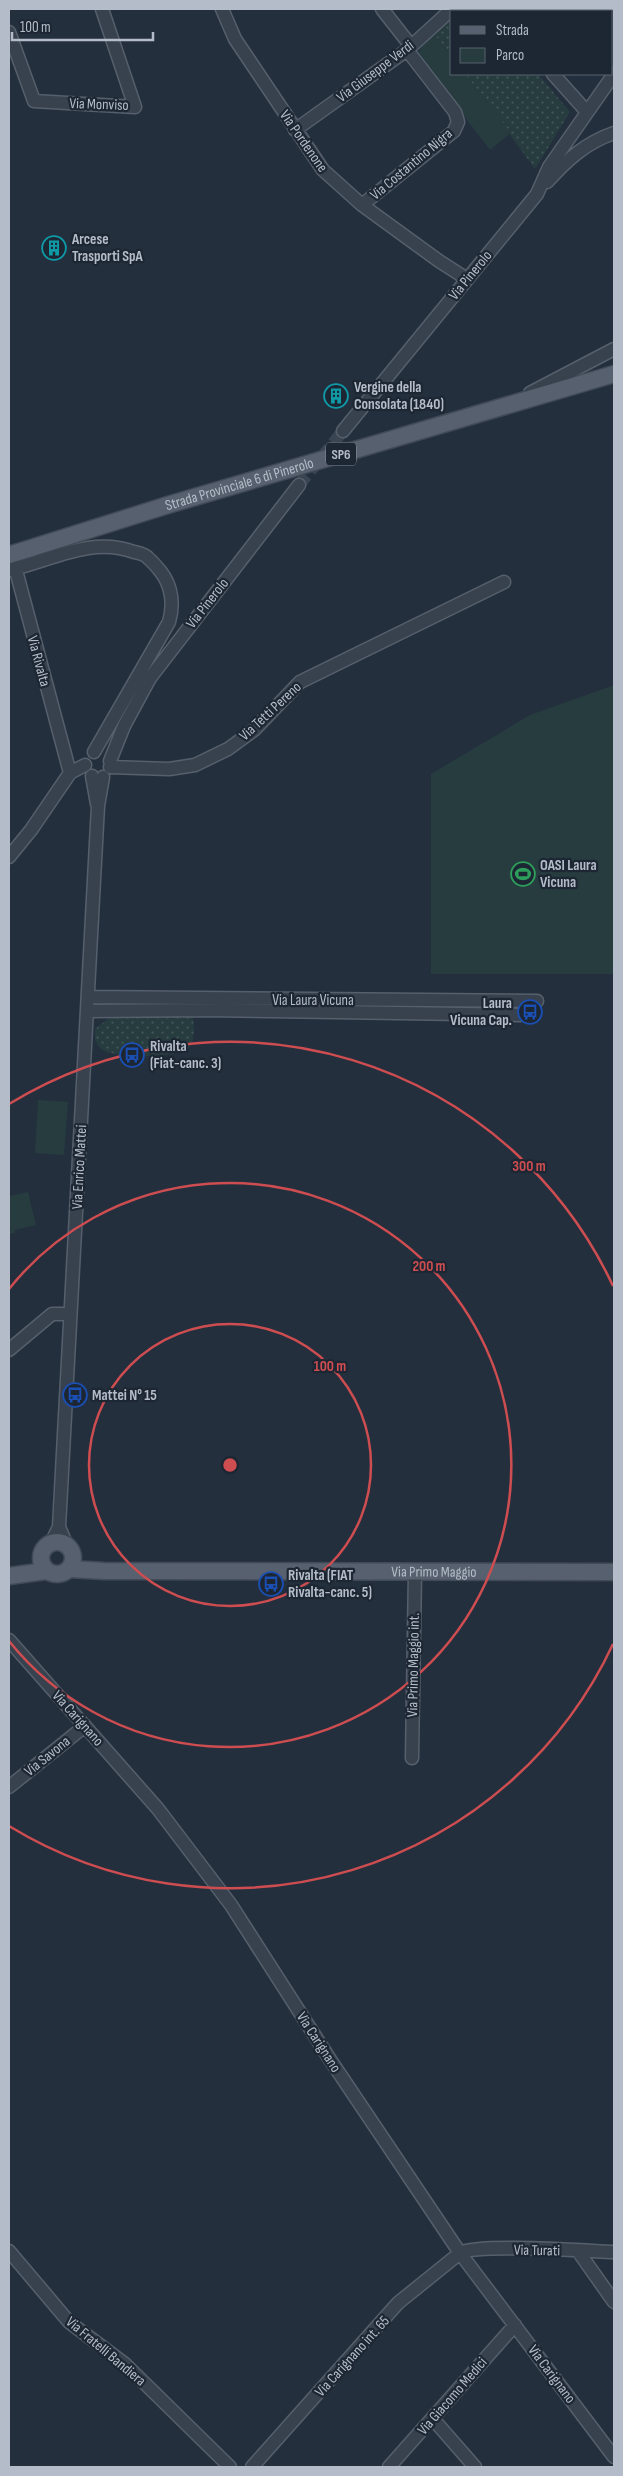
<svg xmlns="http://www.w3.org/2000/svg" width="623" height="2476" font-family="'Sofia Sans Condensed',sans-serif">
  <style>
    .grass { fill: url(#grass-dots) }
    .park { fill: #263c3f }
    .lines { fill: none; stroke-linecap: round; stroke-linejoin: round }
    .minor-tunnel { stroke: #3a4453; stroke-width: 12; stroke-dasharray: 12 6; stroke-linecap: butt }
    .minor-casing { stroke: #565f6c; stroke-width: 15 }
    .major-casing { stroke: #414a57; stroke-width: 19 }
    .minor { stroke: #38414e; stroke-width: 12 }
    .major { stroke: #56606e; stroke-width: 16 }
    .ring { fill: none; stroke: #ce4d50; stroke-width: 2.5 }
    .labels { text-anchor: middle; stroke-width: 4.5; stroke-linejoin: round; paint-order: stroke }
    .shield { fill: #1d2633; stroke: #878f9c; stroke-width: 1 }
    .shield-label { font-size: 14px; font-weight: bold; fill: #b4bcc9 }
    .street-label { font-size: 15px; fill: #b4bcc9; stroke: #1d2633 }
    .poi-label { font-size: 15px; font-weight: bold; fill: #b4bcc9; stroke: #1d2633; text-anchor: start }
    .centre { fill: #ce4d50; stroke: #1d2633; stroke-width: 2.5 }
    .ring-label { font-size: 15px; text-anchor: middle; font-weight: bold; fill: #ce4d50; stroke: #1d2633; stroke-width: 4.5; stroke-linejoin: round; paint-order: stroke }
  </style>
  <defs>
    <pattern id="grass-dots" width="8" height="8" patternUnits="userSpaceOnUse" patternTransform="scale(1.25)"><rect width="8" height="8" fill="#263c3f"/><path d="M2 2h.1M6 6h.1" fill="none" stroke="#435659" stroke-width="1.8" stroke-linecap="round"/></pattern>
  </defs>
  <rect width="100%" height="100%" fill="#242f3e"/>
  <path class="grass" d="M 452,14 L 452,57 L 431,30 Z
    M 465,74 L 538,74 L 570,112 L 535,169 Z
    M 114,1014 L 193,1014 C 193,1025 197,1039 188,1048 C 178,1058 119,1058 105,1051 C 100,1049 98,1045 95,1040 L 95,1029 Z"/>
  <path class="park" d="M 431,30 L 452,57 L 452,74 L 465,74 L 511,133 L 490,150 L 417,55 Z
    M 614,685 L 614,974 L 431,974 L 431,774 L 530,715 Z
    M 38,1100 L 68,1102 L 64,1155 L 35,1153 Z
    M 28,1192 L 36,1225 L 15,1230 L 15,1233 L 9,1234 L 9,1196 Z"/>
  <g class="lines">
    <path class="minor-tunnel" d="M 299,485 L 343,431"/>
    <g class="minor-casing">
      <path id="minor" d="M 222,9 L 235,39 L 323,170 L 362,205 L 439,261 L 467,279
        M 382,9 L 411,46
        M 496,9 L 498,11
        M 9,32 L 34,101 L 135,107 L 102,9
        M 553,74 L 587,112
        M 295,130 L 407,50 L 452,9
        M 547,182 C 567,160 585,143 614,133
        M 362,205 L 454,131 L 458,122 L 455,112 L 407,50
        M 530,393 L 614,349
        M 343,431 L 537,194 L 549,167 L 614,74
        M 14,563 L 70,773
        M 9,570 C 50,561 91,536 134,552 C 139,553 145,554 148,558 C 153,562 157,567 161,572 C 172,586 174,605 169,622 L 94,752
        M 110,761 L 124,726 L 150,678 L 299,485
        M 110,767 L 169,769 L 195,765 L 228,749 L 254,730 L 300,682 L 504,582
        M 92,776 L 97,804
        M 9,857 L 31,830 L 70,773 L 85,765
        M 88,997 L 537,1001
        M 87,1011 L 206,1010 L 520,1015
        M 9,1350 L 52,1314 L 70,1314
        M 59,1527 L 67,1546
        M 51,1543 L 59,1527 L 98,806 L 103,777
        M 9,1640 L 158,1809 L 231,1905 L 331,2061 L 460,2253 L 614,2457
        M 412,1758 L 415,1572
        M 9,1787 L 85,1726
        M 9,2251 L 69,2322 L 125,2364 L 230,2467
        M 578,2251 L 614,2302
        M 433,2419 L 475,2467
        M 252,2467 L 398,2303 L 460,2253 C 479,2243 586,2251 614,2252
        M 389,2467 L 515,2325"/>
    </g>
    <g class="major-casing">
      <g id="major">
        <path id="s1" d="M 9,555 L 171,504 L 614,374"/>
        <circle cx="57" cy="1558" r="16"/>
        <path id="s2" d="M 70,1569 L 104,1571 L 614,1572"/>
        <path d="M 9,1576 L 46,1571"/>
      </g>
    </g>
    <use href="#minor" class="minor"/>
    <use href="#major" class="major"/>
  </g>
  <g class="ring">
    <circle cx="230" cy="1465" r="141"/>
    <path d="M9 1289A282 282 0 1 1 9 1641"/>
    <path d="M613 1644A423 423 0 0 1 9 1826M9 1104A423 423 0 0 1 613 1286"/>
  </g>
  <defs>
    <g id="building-ring" transform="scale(1.25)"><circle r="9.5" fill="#1d2633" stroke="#0f9aa8" stroke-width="1.5"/><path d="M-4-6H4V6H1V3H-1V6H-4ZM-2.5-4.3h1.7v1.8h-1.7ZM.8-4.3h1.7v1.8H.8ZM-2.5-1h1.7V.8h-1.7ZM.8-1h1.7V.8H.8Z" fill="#0f9aa8"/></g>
    <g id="stadium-ring" transform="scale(1.25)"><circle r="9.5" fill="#1d2633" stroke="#2e9e5b" stroke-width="1.5"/><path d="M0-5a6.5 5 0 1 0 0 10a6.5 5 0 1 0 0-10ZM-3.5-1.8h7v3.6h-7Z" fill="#2e9e5b"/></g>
    <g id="bus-ring" transform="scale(1.25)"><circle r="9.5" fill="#1d2633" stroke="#1a4fb4" stroke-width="1.5"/><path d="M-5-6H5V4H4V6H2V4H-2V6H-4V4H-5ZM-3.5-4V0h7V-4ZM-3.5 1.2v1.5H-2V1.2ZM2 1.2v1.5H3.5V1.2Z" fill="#1a4fb4"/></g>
  </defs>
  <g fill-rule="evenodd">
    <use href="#building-ring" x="54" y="248"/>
    <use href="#building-ring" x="336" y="396"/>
    <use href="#stadium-ring" x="523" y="874"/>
    <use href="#bus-ring" x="530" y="1012"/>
    <use href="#bus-ring" x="132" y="1055"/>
    <use href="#bus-ring" x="75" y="1395"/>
    <use href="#bus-ring" x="271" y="1584"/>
  </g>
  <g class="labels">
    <rect class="shield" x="326" y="442.5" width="30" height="23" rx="4"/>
    <g class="shield-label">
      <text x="341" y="459">SP6</text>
    </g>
    <g class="street-label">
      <text transform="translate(375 71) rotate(-37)" y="5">Via Giuseppe Verdi</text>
      <text transform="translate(99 104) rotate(2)" y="5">Via Monviso</text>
      <text transform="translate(304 141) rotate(55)" y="5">Via Pordenone</text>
      <text transform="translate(411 164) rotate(-40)" y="5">Via Costantino Nigra</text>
      <text transform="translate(470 275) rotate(-51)" y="5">Via Pinerolo</text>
      <text dy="5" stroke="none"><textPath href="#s1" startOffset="241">Strada Provinciale 6 di Pinerolo</textPath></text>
      <text transform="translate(207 603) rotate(-52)" y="5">Via Pinerolo</text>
      <text transform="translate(39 661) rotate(75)" y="5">Via Rivalta</text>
      <text transform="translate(270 711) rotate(-43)" y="5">Via Tetti Pereno</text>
      <text x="313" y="1005">Via Laura Vicuna</text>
      <text transform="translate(79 1167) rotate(-87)" y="5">Via Enrico Mattei</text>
      <text dy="5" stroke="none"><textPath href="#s2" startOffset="364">Via Primo Maggio</textPath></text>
      <text transform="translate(413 1665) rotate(-89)" y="5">Via Primo Maggio int.</text>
      <text transform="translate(78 1718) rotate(48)" y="5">Via Carignano</text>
      <text transform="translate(47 1756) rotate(-39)" y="5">Via Savona</text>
      <text transform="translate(319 2042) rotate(57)" y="5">Via Carignano</text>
      <text transform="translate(537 2250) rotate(1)" y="5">Via Turati</text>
      <text transform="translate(106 2351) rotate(40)" y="5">Via Fratelli Bandiera</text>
      <text transform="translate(352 2356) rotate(-48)" y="5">Via Carignano int. 65</text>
      <text transform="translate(552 2374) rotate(53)" y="5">Via Carignano</text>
      <text transform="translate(452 2396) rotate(-49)" y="5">Via Giacomo Medici</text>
    </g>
    <g class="poi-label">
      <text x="72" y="244">Arcese<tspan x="72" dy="17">Trasporti SpA</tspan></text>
      <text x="354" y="392">Vergine della<tspan x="354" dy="17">Consolata (1840)</tspan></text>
      <text x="540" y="870">OASI Laura<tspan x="540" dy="17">Vicuna</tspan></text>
      <text x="512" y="1008" text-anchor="end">Laura<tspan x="512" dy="17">Vicuna Cap.</tspan></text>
      <text x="150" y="1051">Rivalta<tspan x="150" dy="17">(Fiat-canc. 3)</tspan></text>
      <text x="92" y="1400">Mattei N° 15</text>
      <text x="288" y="1580">Rivalta (FIAT<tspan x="288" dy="17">Rivalta-canc. 5)</tspan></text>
    </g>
  </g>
  <circle cx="230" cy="1465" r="8" class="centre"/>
  <g class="ring-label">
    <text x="529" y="1171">300 m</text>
    <text x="429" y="1271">200 m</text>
    <text x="330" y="1371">100 m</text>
  </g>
  <rect width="623" height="2476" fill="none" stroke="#b4bcc9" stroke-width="20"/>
  <rect x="450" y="10" width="162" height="65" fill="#1d2633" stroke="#59626f"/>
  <rect x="460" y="26" width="25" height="8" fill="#56606e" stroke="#59626f"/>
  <text x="496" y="35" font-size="15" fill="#b4bcc9">Strada</text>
  <rect x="460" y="48" width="25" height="15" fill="#263c3f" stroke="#59626f"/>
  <text x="496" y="60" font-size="15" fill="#b4bcc9">Parco</text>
  <path d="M12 32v8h141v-8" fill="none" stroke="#b4bcc9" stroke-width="2.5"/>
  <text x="20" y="32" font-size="15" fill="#b4bcc9" stroke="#1d2633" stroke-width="4" paint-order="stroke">100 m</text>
</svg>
